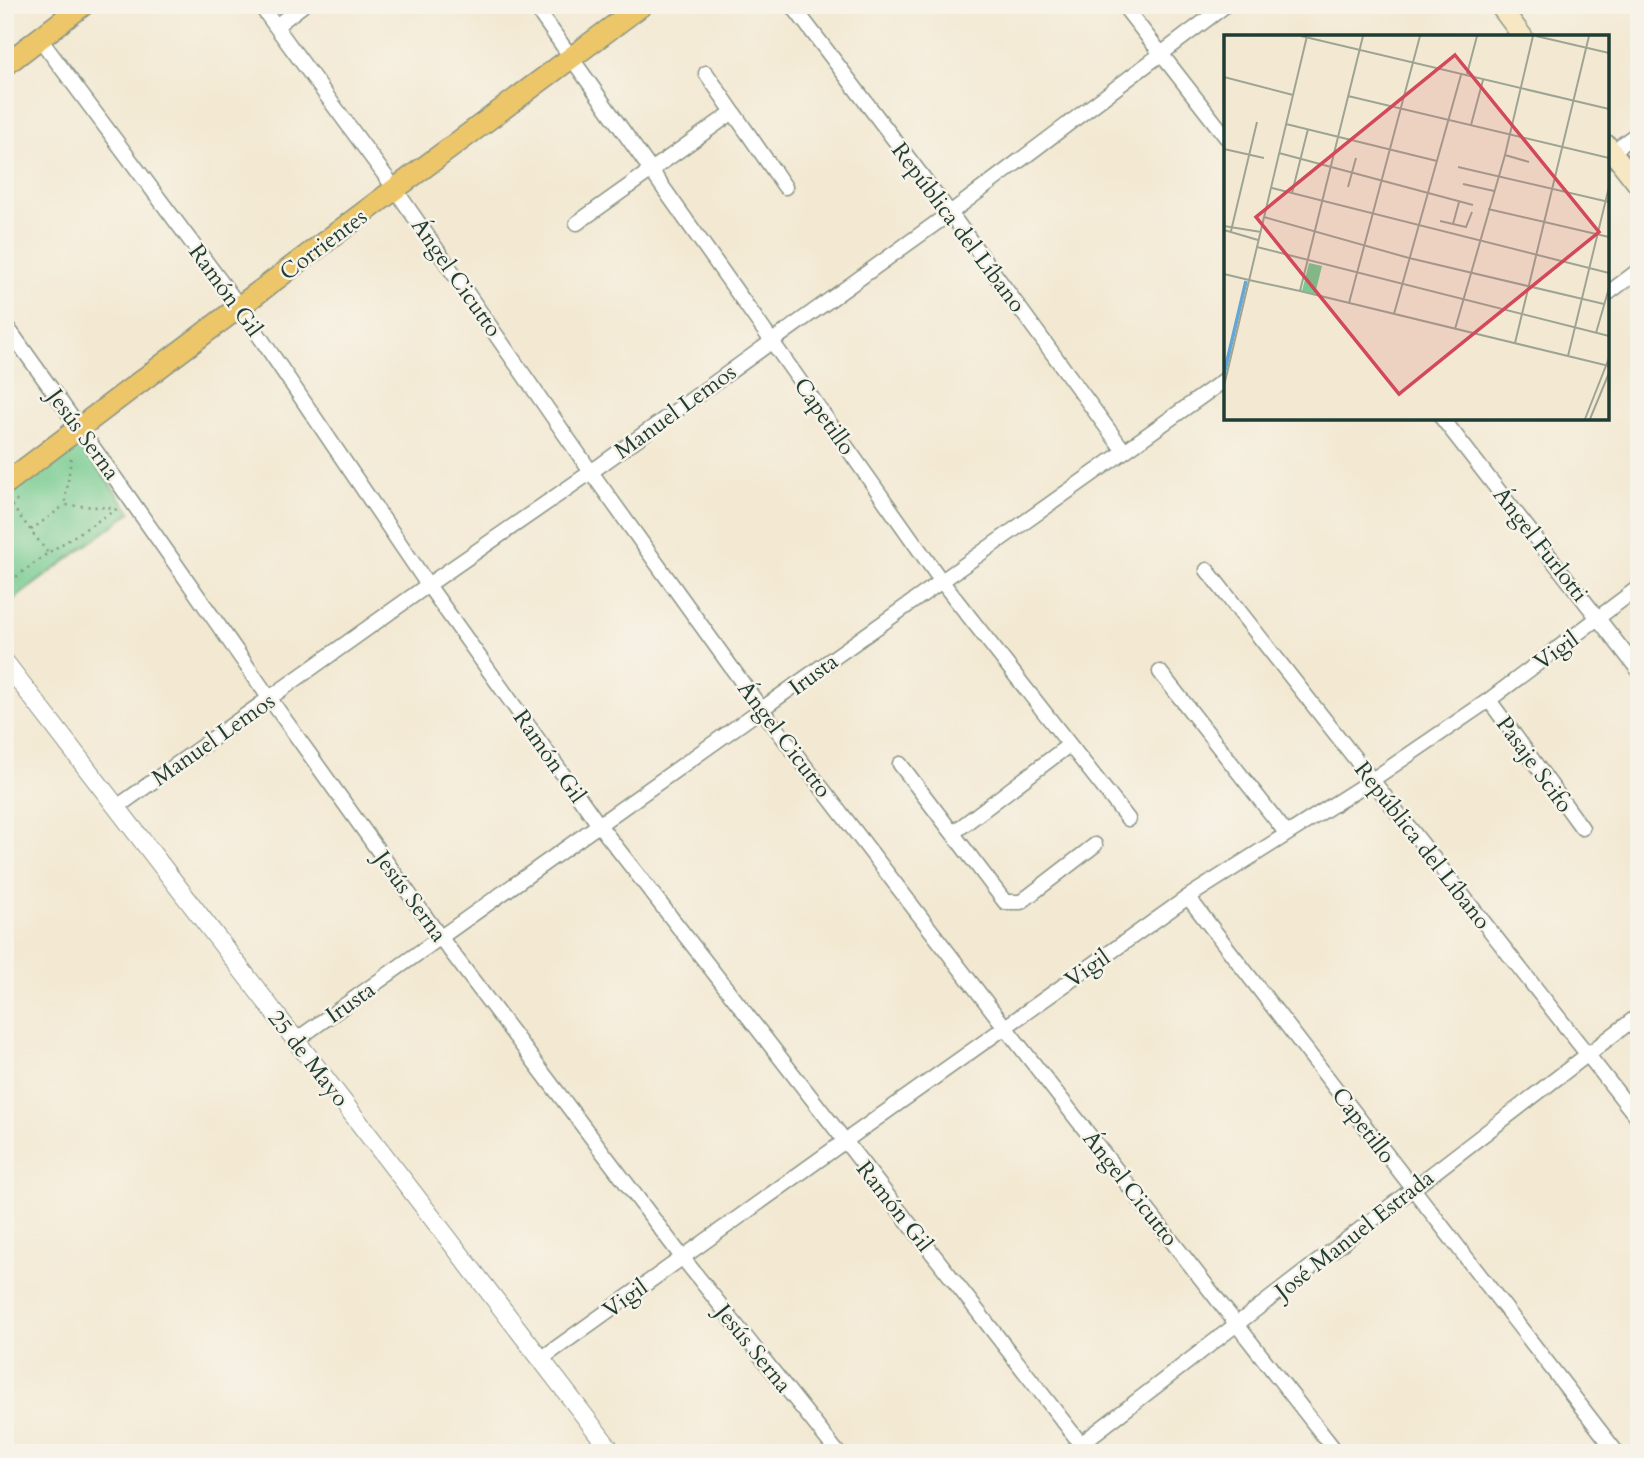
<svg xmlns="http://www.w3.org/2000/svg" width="1644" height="1458" font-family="Cardo,serif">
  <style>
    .green { fill: #76cb90; stroke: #4a8462; stroke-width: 2 }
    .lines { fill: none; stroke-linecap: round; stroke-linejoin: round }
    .minor-casing { stroke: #899384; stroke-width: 17 }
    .tertiary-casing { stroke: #899384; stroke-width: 20 }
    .secondary-casing { stroke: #899384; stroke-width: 22 }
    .primary-casing { stroke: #899384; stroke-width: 24 }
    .path { stroke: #899384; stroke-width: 2.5; stroke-dasharray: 2 5; stroke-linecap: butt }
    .minor { stroke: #fff; stroke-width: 14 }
    .tertiary { stroke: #fff; stroke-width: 18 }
    .secondary { stroke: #f7e8c3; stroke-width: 19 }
    .primary { stroke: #ecc669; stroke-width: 21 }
    .labels { text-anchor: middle; stroke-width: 5; stroke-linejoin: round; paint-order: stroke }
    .street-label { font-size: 23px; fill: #1f3d34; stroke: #f7f3e8 }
    .inset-river { fill: none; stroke: #62a7d7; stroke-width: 3.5 }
    .inset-road { fill: none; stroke: #9ea493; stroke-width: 2 }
    .view { fill: #d1495b; fill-opacity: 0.15; stroke: #d1495b; stroke-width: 3.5 }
    .inset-edge { fill: none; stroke: #1f3d34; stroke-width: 3.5 }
  </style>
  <rect width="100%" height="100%" fill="#f7f3e8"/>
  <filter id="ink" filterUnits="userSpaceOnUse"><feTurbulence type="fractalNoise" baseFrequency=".0143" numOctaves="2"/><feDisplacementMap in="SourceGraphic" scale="14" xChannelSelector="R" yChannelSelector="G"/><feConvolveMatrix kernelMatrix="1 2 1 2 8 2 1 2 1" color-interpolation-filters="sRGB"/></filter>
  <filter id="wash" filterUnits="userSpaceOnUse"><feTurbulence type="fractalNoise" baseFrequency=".00686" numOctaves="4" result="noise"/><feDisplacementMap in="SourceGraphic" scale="28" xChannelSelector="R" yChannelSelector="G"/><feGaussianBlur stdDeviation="1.57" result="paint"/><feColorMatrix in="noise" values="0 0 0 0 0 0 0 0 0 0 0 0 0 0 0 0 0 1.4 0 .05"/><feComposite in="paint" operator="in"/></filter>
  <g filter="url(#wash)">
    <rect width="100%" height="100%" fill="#f3e9d3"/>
    <path class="green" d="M 78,443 L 131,512 L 5,606 L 5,497 Z"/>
  </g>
  <g filter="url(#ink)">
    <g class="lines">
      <g class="minor-casing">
        <path id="minor" d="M 260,5 L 395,189 L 591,472 L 762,710 L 1005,1027 L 1337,1453
          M 534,5 L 942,582 L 1128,819
          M 792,5 L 950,213 L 1124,451
          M 1123,5 L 1226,137
          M 276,26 L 303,5
          M 40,39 L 239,306 L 428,585 L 599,825 L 1088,1453
          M 706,73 L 785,187
          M 1612,152 L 1639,132
          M 577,223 L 733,112
          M 1607,294 L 1639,270
          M 5,324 L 130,499 L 270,699 L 440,937 L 682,1257 L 838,1453
          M 1442,418 L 1639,671
          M 1207,570 L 1639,1120
          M 1160,672 L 1287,834
          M 1489,700 L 1582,828
          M 900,764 L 1005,902 L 1021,902 L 1095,845
          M 117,807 L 428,585 L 591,472 L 950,213 L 1226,5
          M 953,833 L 1069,745
          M 1188,897 L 1617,1453
          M 296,1040 L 1226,379
          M 541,1359 L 845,1141 L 1188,897 L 1372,780 L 1489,700 L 1639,587
          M 1069,1453 L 1639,1015"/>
      </g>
      <g class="tertiary-casing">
        <path id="tertiary" d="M 5,662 L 613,1453"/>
      </g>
      <g class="secondary-casing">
        <path id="secondary" d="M 1499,5 L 1523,37
          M 1607,145 L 1639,186"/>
      </g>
      <g class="primary-casing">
        <path id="primary" d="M 5,65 L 83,5
          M 5,484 L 395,189 L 642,5"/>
      </g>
      <path class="path" d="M 71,458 L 65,505 L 115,508
        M 12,506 L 48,553
        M 5,510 L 17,500
        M 31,530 L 65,505
        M 5,585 L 48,553 L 118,508"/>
      <use href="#minor" class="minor"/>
      <use href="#tertiary" class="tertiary"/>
      <use href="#secondary" class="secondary"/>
      <use href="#primary" class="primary"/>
    </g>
  </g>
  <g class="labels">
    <g class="street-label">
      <text transform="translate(959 227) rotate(53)" y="8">República del Líbano</text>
      <text transform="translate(323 244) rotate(-37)" y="8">Corrientes</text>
      <text transform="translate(457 277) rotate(55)" y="8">Ángel Cicutto</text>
      <text transform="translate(226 290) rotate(54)" y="8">Ramón Gil</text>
      <text transform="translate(675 411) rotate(-36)" y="8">Manuel Lemos</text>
      <text transform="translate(825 416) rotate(55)" y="8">Capetillo</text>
      <text transform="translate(84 434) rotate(54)" y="8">Jesús Serna</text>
      <text transform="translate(1541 544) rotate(52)" y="8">Ángel Furlotti</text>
      <text transform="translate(1556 650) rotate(-36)" y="8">Vigil</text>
      <text transform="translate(813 674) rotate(-36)" y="8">Irusta</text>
      <text transform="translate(213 739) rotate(-35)" y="8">Manuel Lemos</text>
      <text transform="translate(785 739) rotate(53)" y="8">Ángel Cicutto</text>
      <text transform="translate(550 756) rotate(55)" y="8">Ramón Gil</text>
      <text transform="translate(1535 764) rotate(54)" y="8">Pasaje Scifo</text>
      <text transform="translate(1423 845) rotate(52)" y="8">República del Líbano</text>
      <text transform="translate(411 896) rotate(54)" y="8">Jesús Serna</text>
      <text transform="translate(1087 968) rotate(-35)" y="8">Vigil</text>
      <text transform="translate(350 1002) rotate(-35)" y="8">Irusta</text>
      <text transform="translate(309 1058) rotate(52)" y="8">25 de Mayo</text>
      <text transform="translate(1364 1125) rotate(53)" y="8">Capetillo</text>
      <text transform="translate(1131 1188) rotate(52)" y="8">Ángel Cicutto</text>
      <text transform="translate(895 1206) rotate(52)" y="8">Ramón Gil</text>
      <text transform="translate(1354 1234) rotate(-38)" y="8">José Manuel Estrada</text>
      <text transform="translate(625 1298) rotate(-36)" y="8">Vigil</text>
      <text transform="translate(754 1348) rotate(51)" y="8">Jesús Serna</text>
    </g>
  </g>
  <g transform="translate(1224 35)">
    <rect width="385" height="385" fill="#f3e9d3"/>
    <path d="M 85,228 L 98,231 L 91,259 L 78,256 Z" fill="#76cb90"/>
    <path class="inset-river" d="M 0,339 L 22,246"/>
    <path class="inset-road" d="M 77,1 L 385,74M 312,1 L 385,18M 243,39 L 253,1M 0,42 L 69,60M 124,61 L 385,123M 62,89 L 213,126M 247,90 L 259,45M 0,114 L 40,123M 55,118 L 249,170M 281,120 L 305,127M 234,132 L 385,167M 239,149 L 270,156M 124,152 L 132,123M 48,153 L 385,238M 68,158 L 84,94M 264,174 L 385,202M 40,182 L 185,223 L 380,269M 216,186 L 242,192 L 248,177M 229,189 L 235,167M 0,191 L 37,197M 0,195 L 34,205M 7,196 L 33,87M 33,212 L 385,301M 0,239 L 25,245M 25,245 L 76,256 L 139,1M 76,256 L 385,331M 125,268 L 196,1M 170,279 L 237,40M 231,294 L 281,120 L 309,1M 372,298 L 385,253M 291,308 L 365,1M 344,321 L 385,152M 0,351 L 83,1M 361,384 L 385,323M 366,384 L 385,338"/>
    <path class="view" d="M 231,20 L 375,197 L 175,359 L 32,182 Z"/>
    <rect width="385" height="385" class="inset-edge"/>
  </g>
  <rect width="1644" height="1458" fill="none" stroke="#f7f3e8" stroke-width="28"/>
</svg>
